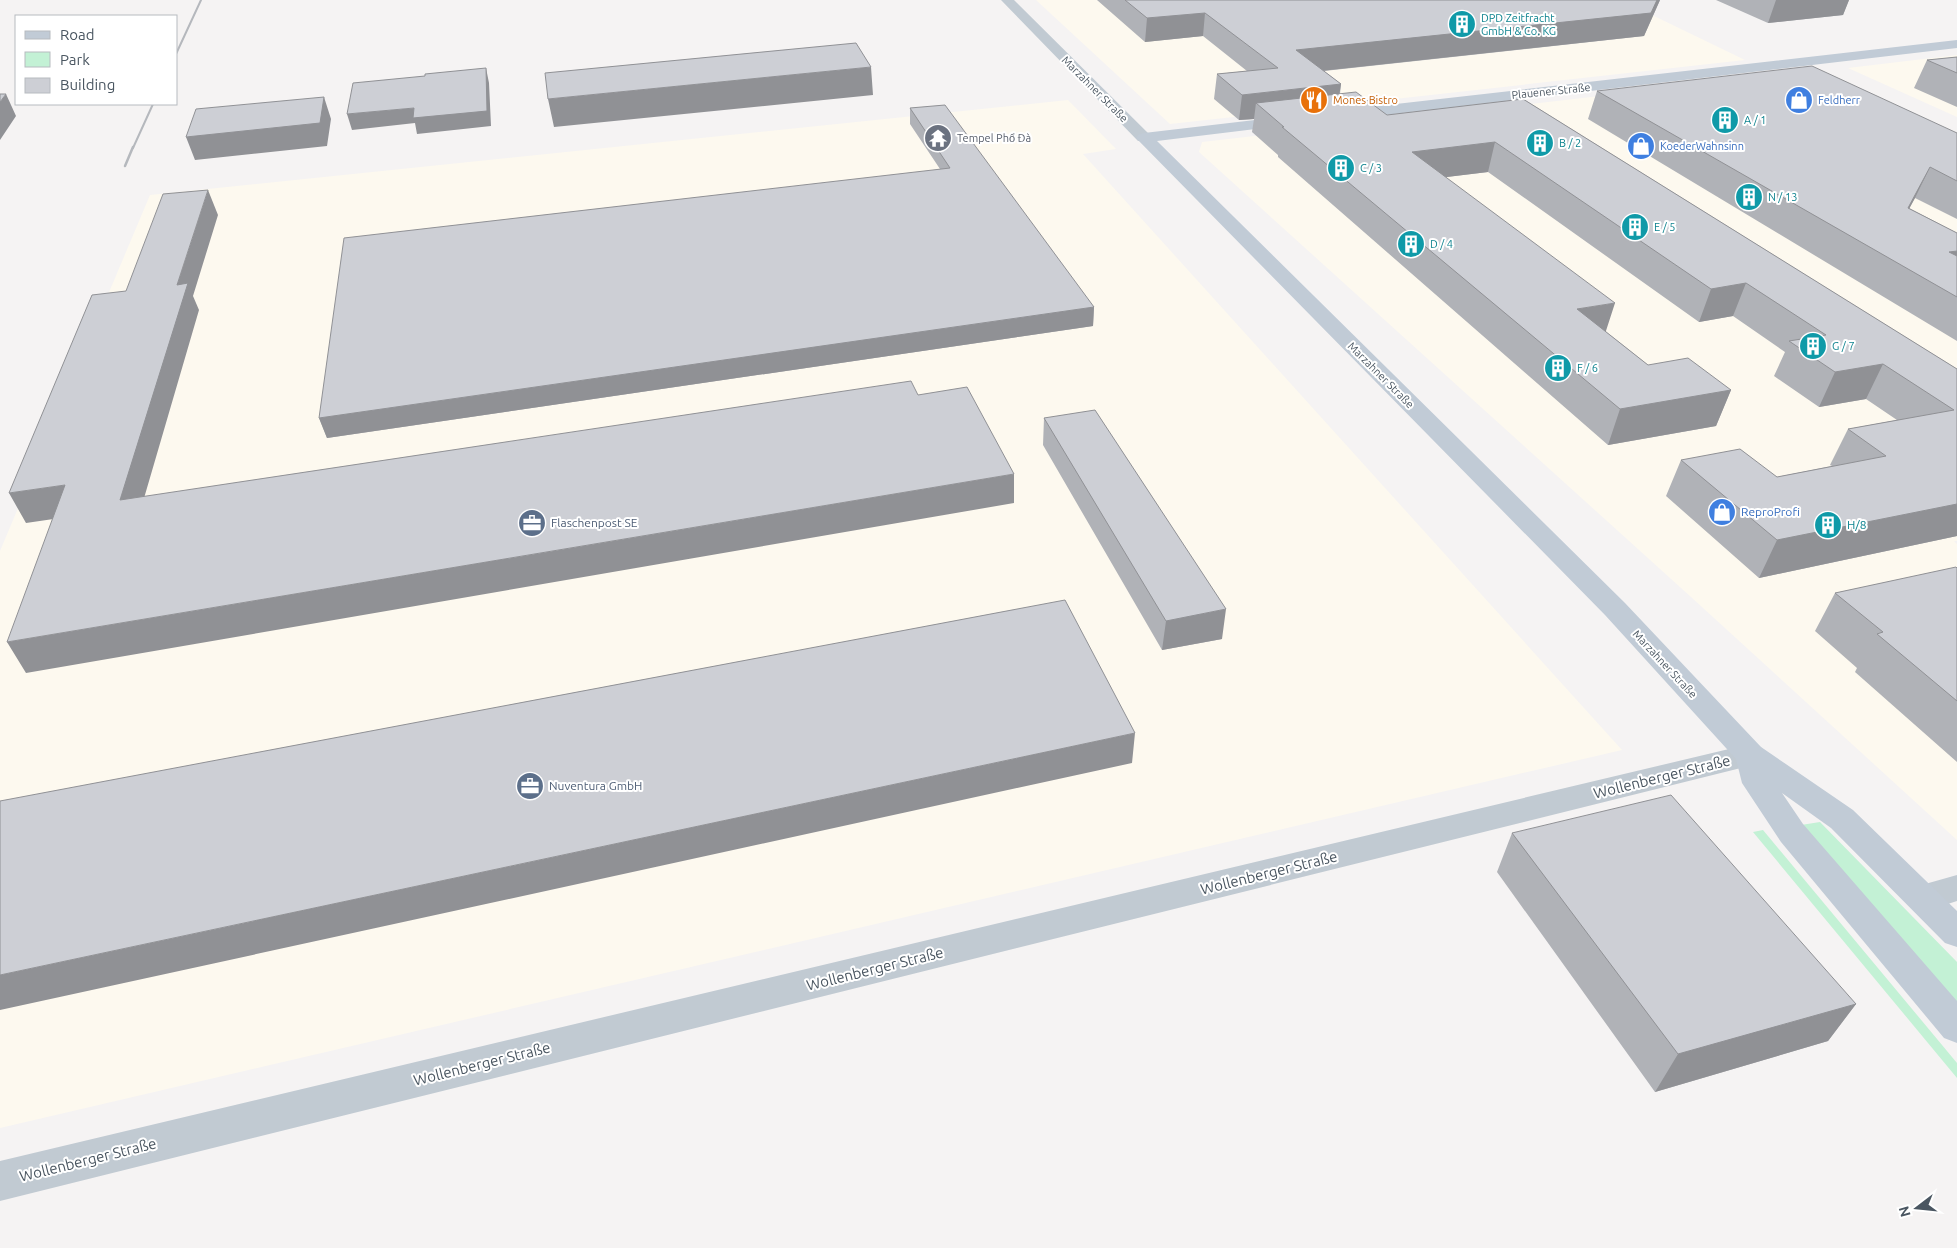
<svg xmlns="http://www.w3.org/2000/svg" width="1957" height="1248" font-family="Ubuntu,sans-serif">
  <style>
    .commercial { fill: #fdf9ef }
    .green { fill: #c3f1d5 }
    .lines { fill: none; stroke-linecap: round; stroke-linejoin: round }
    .street { fill: #c1cad2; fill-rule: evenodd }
    .secondary { fill: #c1cbd6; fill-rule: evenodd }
    .rail-far1 { stroke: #b5b8bd; stroke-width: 2 }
    .rail { stroke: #b5b8bd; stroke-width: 2.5 }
    .wall { fill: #b0b2b7 }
    .shaded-wall { fill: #909195 }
    .building { fill: #cdcfd5; stroke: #909195 }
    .labels { text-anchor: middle; stroke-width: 4; stroke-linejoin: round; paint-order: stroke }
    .far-culture-label { font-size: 11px; fill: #0d838f; stroke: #fff; text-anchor: start }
    .far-street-label { font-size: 11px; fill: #4a5661; stroke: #fff }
    .far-food-label { font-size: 11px; fill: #c56008; stroke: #fff; text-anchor: start }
    .far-shop-label { font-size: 11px; fill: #366cbe; stroke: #fff; text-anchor: start }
    .far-worship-label { font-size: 11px; fill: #5b616d; stroke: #fff; text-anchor: start }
    .shop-label { font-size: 12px; fill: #366cbe; stroke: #fff; text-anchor: start }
    .service-label { font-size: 12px; fill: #4e5e75; stroke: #fff; text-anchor: start }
    .culture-label { font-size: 12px; fill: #0d838f; stroke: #fff; text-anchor: start }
    .near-street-label { font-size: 15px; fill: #4a5661; stroke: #fff }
  </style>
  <rect width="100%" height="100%" fill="#f5f3f3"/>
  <path class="commercial" d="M 1036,0 L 1621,0 L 1745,60 L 1170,124 Z
    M 1957,55 L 1957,117 L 1848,68 Z
    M 1809,72 L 1957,167 L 1957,541 L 1954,541 L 1957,544 L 1957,840 L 1691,597 L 1199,152 L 1202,142 Z
    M 1068,100 L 1116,149 L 1083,154 L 1622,750 L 0,1128 L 0,551 L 150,195 Z"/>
  <path class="green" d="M 1820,822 L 1957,962 L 1957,1010 L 1801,825 Z
    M 1763,830 L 1957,1063 L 1957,1078 L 1753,832 Z"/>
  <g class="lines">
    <path class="street" d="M 1001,0 L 1014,0 L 1150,135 L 1152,138 L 1150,141 L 1138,141 Z
      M 1750,744 L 1761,747 L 1765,755 L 1761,763 L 0,1201 L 0,1161 Z
      M 1957,875 L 1957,901 L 1923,912 L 1911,908 L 1906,898 L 1911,888 Z"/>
    <path class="secondary" d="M 1957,40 L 1957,48 L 1343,120 L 1337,118 L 1335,115 L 1337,112 L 1343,110 Z
      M 1290,116 L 1296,118 L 1298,121 L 1296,124 L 1157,141 L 1625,603 L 1761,747 L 1853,810 L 1957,911 L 1957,947 L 1945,943 L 1831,828 L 1782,793 L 1803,824 L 1957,1001 L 1957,1043 L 1944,1038 L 1781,842 L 1742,783 L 1736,759 L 1605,615 L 1136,138 L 1138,135 L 1144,133 Z"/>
    <path class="rail-far1" d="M 176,54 L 201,0
      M 133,148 L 153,104"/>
    <path class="rail" d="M 125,166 L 133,147"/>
  </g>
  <path class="wall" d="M 1097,0 L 1660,0 L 1644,36 L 1324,71 L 1341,84 L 1340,94 L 1387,115 L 1523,99 L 1957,369 L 1957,536 L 1759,578 L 1666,496 L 1681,460 L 1777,477 L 1832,466 L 1830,465 L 1848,429 L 1897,420 L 1866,399 L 1819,407 L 1774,376 L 1785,352 L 1733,316 L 1699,322 L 1488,172 L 1446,177 L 1605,331 L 1648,365 L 1731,390 L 1716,426 L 1608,445 L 1278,157 L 1278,155 L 1252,132 L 1254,119 L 1239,120 L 1214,99 L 1217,74 L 1247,71 L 1203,36 L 1145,42 Z
    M 1716,0 L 1849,0 L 1843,15 L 1768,23 Z
    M 1957,57 L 1957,107 L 1914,88 L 1927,60 Z
    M 1597,91 L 1957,133 L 1957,219 L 1915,198 L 1909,208 L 1957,233 L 1957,341 L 1588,119 Z
    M 910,108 L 1094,307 L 1093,326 L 327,438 L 319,418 L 940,169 L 910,124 Z
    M 1044,418 L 1222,639 L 1162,650 L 1043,445 Z
    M 1957,568 L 1957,762 L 1855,672 L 1857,668 L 1815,631 L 1835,593 Z
    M 1512,833 L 1856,1004 L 1828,1041 L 1655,1092 L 1497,872 Z"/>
  <path class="shaded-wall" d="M 1657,0 L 1660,0 L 1644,36 L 1293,74 L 1296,50 Z
    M 1776,0 L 1849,0 L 1843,15 L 1768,23 Z
    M 1205,13 L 1203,36 L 1145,42 L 1147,18 Z
    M 871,67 L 873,95 L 554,127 L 548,99 Z
    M 486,68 L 489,83 L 491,126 L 417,134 L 415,123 L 352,130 L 347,114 L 414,108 Z
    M 1341,84 L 1337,109 L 1256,103 L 1254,119 L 1239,120 L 1242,95 Z
    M 6,94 L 16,116 L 0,140 L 0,102 Z
    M 324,97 L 331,119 L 327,146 L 195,160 L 186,137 Z
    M 1495,142 L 1488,172 L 1406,182 L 1412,152 Z
    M 1930,167 L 1915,198 L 1893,239 L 1908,208 Z
    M 208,190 L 218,215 L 193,296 L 199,310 L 135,529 L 120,500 L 177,285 Z
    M 1957,251 L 1957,281 L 1949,252 Z
    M 1746,283 L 1733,316 L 1699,322 L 1711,289 Z
    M 1615,303 L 1604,337 L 1577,309 Z
    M 1094,307 L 1093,326 L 327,438 L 319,418 Z
    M 1883,364 L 1866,399 L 1819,407 L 1835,372 Z
    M 1731,390 L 1716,426 L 1608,445 L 1620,409 Z
    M 1014,474 L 1014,503 L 26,673 L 7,642 Z
    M 65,485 L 81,515 L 26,523 L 9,493 Z
    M 1957,504 L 1957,536 L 1759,578 L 1777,540 Z
    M 1226,609 L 1222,639 L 1162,650 L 1166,621 Z
    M 1135,733 L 1132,763 L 0,1010 L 0,975 Z
    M 1856,1004 L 1828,1041 L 1655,1092 L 1678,1054 Z"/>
  <path class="building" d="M 1125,0 L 1657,0 L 1651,13 L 1296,50 L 1341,84 L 1242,95 L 1217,74 L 1278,68 L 1205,13 L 1147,18 Z
    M 856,43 L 871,67 L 548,99 L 545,73 Z
    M 1957,57 L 1957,73 L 1927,60 Z
    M 1812,66 L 1957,133 L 1957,181 L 1930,167 L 1908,208 L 1957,233 L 1957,251 L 1949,252 L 1957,256 L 1957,297 L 1597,91 Z
    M 486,68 L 487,111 L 413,118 L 414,108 L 347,114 L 353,83 L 425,76 L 425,74 Z
    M 1356,92 L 1387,115 L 1523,99 L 1957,369 L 1957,504 L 1777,540 L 1681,460 L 1740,449 L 1777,477 L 1886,456 L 1848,429 L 1954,410 L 1883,364 L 1835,372 L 1789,341 L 1826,335 L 1746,283 L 1711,289 L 1495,142 L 1412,152 L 1615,303 L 1577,309 L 1648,365 L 1688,358 L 1731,390 L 1620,409 L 1282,127 L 1284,127 L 1256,103 Z
    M 0,94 L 6,94 L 0,102 Z
    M 324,97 L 320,123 L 186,137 L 196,109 Z
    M 945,105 L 1094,307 L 319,418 L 344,238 L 950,168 L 910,108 Z
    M 208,190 L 177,285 L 188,283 L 120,500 L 911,381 L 918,395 L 967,387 L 1014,474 L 7,642 L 65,485 L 9,493 L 92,295 L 126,291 L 163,194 Z
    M 1095,410 L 1226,609 L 1166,621 L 1044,418 Z
    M 1956,567 L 1957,568 L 1957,701 L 1877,634 L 1883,632 L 1835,593 Z
    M 1065,600 L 1135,733 L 0,975 L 0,801 Z
    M 1671,795 L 1856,1004 L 1678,1054 L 1512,833 Z"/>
  <defs>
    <g id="building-disc" transform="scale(1.4375)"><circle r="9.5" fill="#0f9aa8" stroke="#fff"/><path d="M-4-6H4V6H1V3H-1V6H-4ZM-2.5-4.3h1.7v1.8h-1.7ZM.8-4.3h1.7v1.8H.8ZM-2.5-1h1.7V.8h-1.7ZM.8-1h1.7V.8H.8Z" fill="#fff"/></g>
    <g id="restaurant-disc" transform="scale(1.4375)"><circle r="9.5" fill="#e8710a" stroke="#fff"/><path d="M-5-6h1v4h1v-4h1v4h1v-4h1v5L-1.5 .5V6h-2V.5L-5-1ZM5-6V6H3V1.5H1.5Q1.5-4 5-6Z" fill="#fff"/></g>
    <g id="shop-disc" transform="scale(1.4375)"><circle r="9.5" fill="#3f7fe0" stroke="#fff"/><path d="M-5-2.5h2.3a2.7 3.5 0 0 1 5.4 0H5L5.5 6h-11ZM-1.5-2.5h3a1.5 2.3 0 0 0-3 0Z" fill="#fff"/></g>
    <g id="temple-disc" transform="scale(1.4375)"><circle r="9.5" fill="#6b7280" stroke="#fff"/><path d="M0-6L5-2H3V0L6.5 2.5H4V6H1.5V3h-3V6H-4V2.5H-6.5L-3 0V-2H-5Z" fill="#fff"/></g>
    <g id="office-disc" transform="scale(1.4375)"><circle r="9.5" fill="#5c6f8a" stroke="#fff"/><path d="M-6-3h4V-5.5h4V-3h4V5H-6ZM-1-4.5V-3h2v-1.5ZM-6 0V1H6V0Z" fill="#fff"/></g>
  </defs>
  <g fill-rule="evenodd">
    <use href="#building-disc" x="1462" y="24"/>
    <use href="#restaurant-disc" x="1314" y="100"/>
    <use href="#shop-disc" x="1799" y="100"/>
    <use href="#building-disc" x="1725" y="120"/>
    <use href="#temple-disc" x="938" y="138"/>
    <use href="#building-disc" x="1540" y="143"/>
    <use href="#shop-disc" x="1641" y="146"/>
    <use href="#building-disc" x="1341" y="168"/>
    <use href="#building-disc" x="1749" y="197"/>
    <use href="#building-disc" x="1635" y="227"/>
    <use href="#building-disc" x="1411" y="244"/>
    <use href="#building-disc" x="1813" y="346"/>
    <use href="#building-disc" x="1558" y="368"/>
    <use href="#shop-disc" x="1722" y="512"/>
    <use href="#office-disc" x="532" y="523"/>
    <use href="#building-disc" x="1828" y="525"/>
    <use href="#office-disc" x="530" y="786"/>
  </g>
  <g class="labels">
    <g class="far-culture-label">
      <text x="1481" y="22">DPD Zeitfracht<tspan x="1481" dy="13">GmbH &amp; Co. KG</tspan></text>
      <text x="1744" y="124">A / 1</text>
      <text x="1559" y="147">B / 2</text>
      <text x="1360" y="172">C / 3</text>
      <text x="1768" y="201">N / 13</text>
      <text x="1654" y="231">E / 5</text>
      <text x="1430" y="248">D / 4</text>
      <text x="1832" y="350">G / 7</text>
      <text x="1577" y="372">F / 6</text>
    </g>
    <g class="far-street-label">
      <text transform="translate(1095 89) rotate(45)" y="4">Marzahner Straße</text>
      <text transform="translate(1551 91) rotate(-6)" y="4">Plauener Straße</text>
      <text transform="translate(1381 375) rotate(45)" y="4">Marzahner Straße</text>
      <text transform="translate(1665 664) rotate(47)" y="4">Marzahner Straße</text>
    </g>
    <g class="far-food-label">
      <text x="1333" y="104">Mones Bistro</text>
    </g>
    <g class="far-shop-label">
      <text x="1818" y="104">Feldherr</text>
      <text x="1660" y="150">KoederWahnsinn</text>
    </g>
    <g class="far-worship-label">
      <text x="957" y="142">Tempel Phổ Đà</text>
    </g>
    <g class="shop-label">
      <text x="1741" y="516">ReproProfi</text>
    </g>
    <g class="service-label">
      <text x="551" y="527">Flaschenpost SE</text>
      <text x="549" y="790">Nuventura GmbH</text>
    </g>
    <g class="culture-label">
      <text x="1847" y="529">H/8</text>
    </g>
    <g class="near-street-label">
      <text transform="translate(1662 777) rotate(-14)" y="5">Wollenberger Straße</text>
      <text transform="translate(1269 873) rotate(-14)" y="5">Wollenberger Straße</text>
      <text transform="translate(875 969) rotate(-14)" y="5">Wollenberger Straße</text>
      <text transform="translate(482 1064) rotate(-14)" y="5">Wollenberger Straße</text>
      <text transform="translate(88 1160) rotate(-14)" y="5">Wollenberger Straße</text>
    </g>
  </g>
  <rect x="15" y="15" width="162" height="90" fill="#ffffff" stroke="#b7bbc0"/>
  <rect x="25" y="31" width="25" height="8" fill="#c1cbd6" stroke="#b7bbc0"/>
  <text x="60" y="40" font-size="15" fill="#4a5661">Road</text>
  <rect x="25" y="52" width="25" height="15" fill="#c3f1d5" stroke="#b7bbc0"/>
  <text x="60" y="65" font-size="15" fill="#4a5661">Park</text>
  <rect x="25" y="78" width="25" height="15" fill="#cdcfd5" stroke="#b7bbc0"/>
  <text x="60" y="90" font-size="15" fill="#4a5661">Building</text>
  <g transform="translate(1917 1208) rotate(254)" stroke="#ffffff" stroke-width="4" paint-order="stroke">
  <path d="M0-4L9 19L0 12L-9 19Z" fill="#4a5661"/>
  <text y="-8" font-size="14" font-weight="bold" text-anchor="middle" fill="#4a5661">N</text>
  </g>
</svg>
